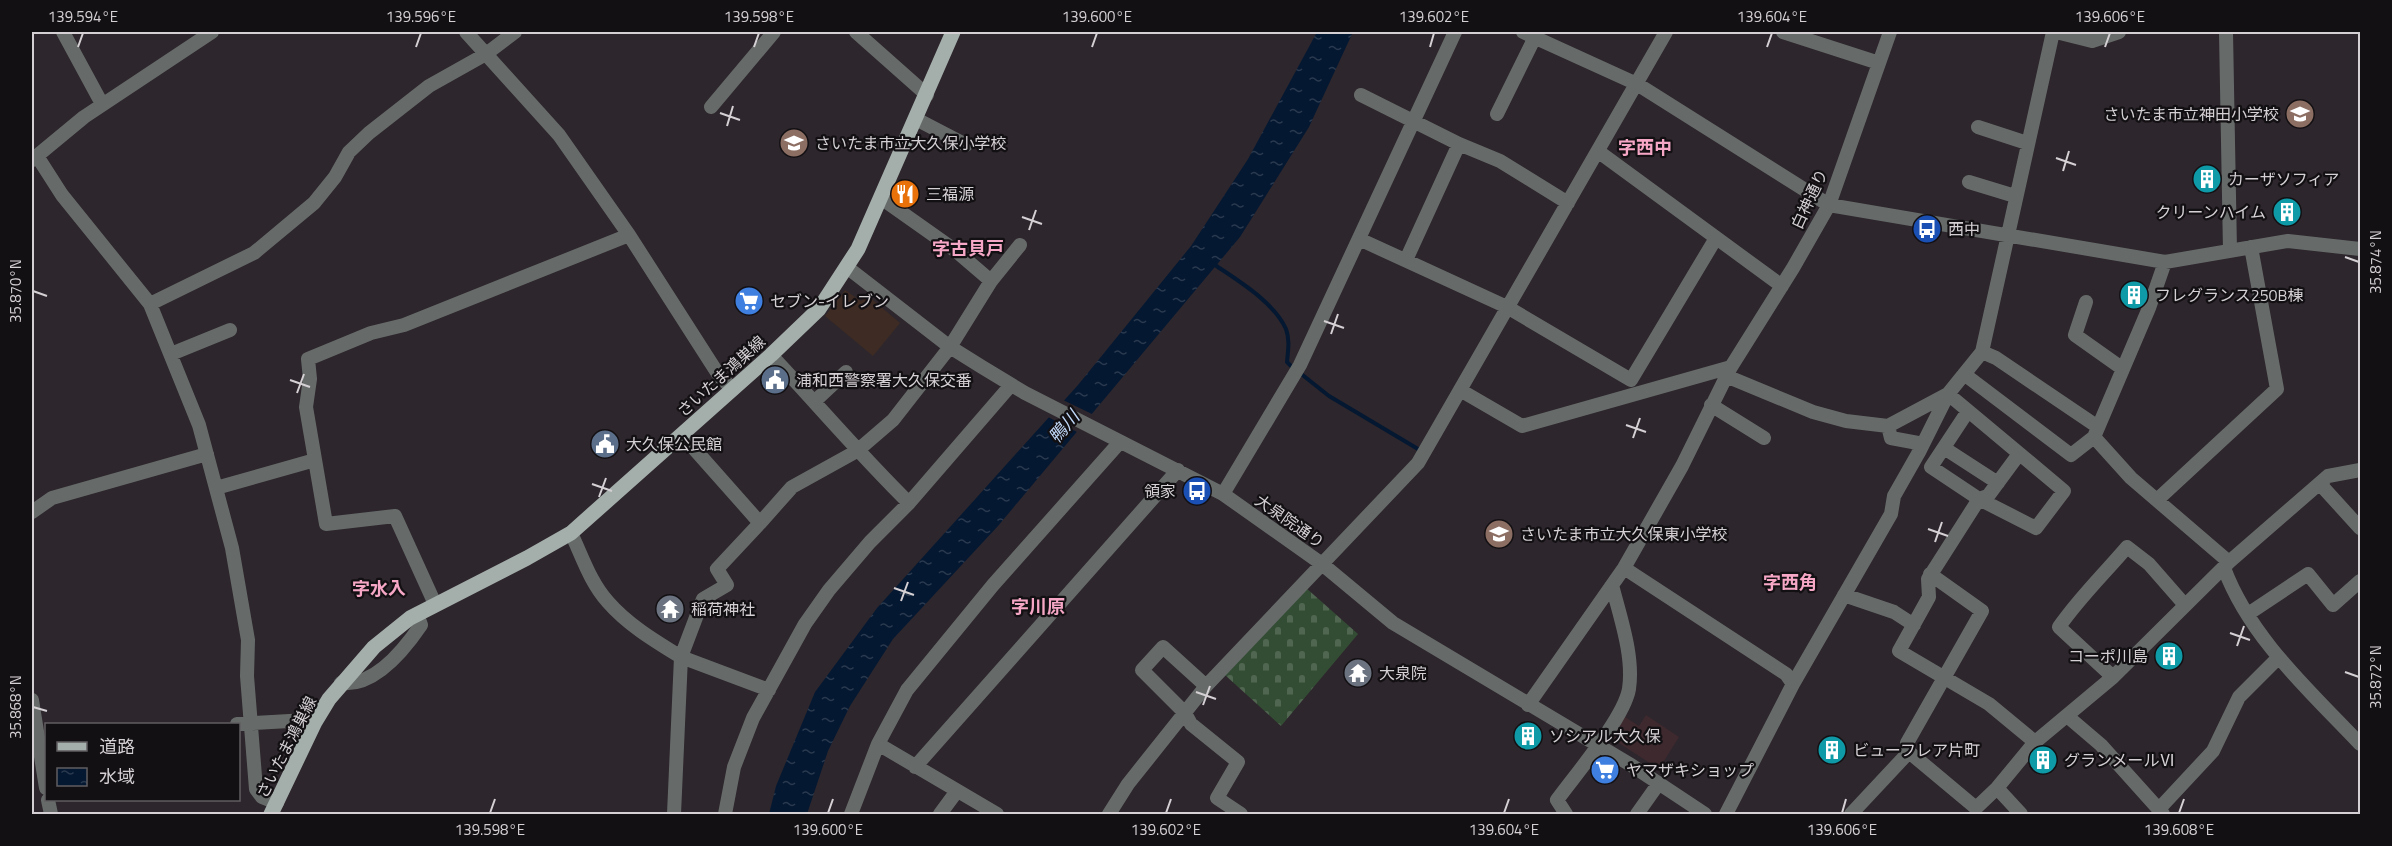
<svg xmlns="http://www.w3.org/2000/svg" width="2392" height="846" font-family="'Titillium Web','Noto Sans JP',sans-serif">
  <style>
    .commercial { fill: #3d292e }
    .industrial { fill: #3d2b24 }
    .cemetery { fill: url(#cemetery-stones) }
    .water { fill: url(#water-ripples) }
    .pier { fill: #2d262c }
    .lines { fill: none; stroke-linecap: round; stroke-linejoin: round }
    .stream { stroke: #051831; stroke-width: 4 }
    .river { stroke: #051831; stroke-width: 21 }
    .minor { stroke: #666b69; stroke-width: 14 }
    .major { stroke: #a4afab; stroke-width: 15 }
    .ticks { fill: none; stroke: #d4d0d4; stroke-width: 2 }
    .labels { text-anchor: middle; stroke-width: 4.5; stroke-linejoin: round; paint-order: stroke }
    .poi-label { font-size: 16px; fill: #d4d0d4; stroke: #131013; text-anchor: start }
    .street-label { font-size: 16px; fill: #d4d0d4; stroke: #131013 }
    .neighbourhood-label { font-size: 18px; font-weight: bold; fill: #f6a7c5; stroke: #131013 }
    .water-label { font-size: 18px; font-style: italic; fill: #bfd7f7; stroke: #131013 }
    .neatline { fill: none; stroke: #d4d0d4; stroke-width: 2 }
    .ticks-label { font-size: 15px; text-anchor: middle; fill: #d4d0d4 }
  </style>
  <defs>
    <pattern id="cemetery-stones" width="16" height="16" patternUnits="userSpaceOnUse" patternTransform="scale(1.5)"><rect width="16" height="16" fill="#334d34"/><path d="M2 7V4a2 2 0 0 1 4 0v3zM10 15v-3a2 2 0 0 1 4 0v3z" fill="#506650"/></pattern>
    <pattern id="water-ripples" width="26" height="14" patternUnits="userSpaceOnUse" patternTransform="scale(1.5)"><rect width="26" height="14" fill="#051831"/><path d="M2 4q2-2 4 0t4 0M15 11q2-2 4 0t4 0" fill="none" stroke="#29394e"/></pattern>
  </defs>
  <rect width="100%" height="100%" fill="#2d262c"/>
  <path class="commercial" d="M 1622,715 L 1639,726 L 1646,715 L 1679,737 L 1659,769 L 1608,736 Z"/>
  <path class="industrial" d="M 845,290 L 861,301 L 867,295 L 900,323 L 873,356 L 825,316 Z"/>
  <path class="cemetery" d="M 1305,587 L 1358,634 L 1281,726 L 1225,675 Z"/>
  <path class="water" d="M 1317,32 L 1353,32 L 1309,127 L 1240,237 L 998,526 L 893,639 L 850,706 L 828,751 L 807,814 L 769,814 L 776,786 L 815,692 L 877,608 L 1078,385 L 1191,246 L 1248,159 Z"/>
  <path class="pier" d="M 1061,399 L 1094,415 L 1079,433 L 1046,416 Z"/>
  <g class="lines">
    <path class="stream" d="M 1212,263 C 1237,280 1273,301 1286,329 C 1290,340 1288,351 1287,362 L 1294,369
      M 1300,373 L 1329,396 L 1418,449"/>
    <path class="river" d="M 2076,32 L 2100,32"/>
    <path class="minor" d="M 63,32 L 102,104
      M 466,32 L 559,135 L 629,235 L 720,377 L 733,389
      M 856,32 L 927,95
      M 1523,32 L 1637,84 L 1829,205 L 2165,262 L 2288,241 L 2360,249
      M 1783,32 L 1879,63
      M 2056,32 L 2092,41 L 2119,32
      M 2226,32 L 2230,251
      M 1361,95 L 1459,144 L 1406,260
      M 711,107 L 774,32
      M 1497,114 L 1535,37
      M 916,119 L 966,145
      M 1978,127 L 2027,143
      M 1459,144 L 1500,161 L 1568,203
      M 1599,152 L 1782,286
      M 37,156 L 62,195 L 150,304 L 199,425 L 232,548 L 248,640 L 247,676 L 256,789 L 262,797 L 277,803
      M 32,160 L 84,117 L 212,32
      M 1969,182 L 2015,196
      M 881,198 L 956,251 L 991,281
      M 1359,239 L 1507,307 L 1631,380 L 1716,238
      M 2165,262 L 2149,308 L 2094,437 L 2131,478 L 2229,562
      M 848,268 L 950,347 L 982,367 L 1025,393 L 1223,494 L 1322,564 L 1393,623 L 1631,765 L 1705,814
      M 2086,302 L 2075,335 L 2123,369
      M 150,304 L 254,253 L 314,203 L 335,177 L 349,152 L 369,133 L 429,86 L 486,54 L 515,32
      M 1982,352 L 1996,358 L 2098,427
      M 171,354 L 230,330
      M 771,355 C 818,405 861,456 909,503
      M 1964,374 L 2071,455 L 2094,437
      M 1726,376 L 1813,412 L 1846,421 L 1888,426 L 1948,394 L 1982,352 L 2053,32
      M 1460,390 L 1522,426 L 1731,367
      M 815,401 L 846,372
      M 1711,405 L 1764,438
      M 682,435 L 760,523 L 792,487 L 857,451 L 893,420 L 950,347 L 991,281 L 1020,245
      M 1944,448 L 1998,483
      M 1919,452 L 1948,394 L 2064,491 L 2036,528 L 1979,499 L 1931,467 L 1968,411
      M 2019,454 L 1988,496 L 1979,499 L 1928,579 L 1929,597 L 1899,651 L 1989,704 L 2035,742
      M 2320,484 L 2360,528
      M 216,488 L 315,460
      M 1223,494 L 1300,365 L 1455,32
      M 2157,500 L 2277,389 L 2251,247
      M 32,512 L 52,498 L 207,454
      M 760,523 L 717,569 L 727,585 L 703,599 L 681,657 L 769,690
      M 571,533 C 582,556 590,582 608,602 C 628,625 655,641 681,657 L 674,814
      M 1624,568 L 1786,674 L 1793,684 L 1726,814
      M 2224,568 C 2250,638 2310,691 2360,744
      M 1844,595 L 1894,612 L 1914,625
      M 435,604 L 395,516 L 326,524 L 306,407 L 310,379 L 308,359 L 371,333 L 404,325 L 629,235
      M 2248,614 L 2308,574 L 2333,605 L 2360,581
      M 2113,677 L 2059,627 C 2079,598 2104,574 2127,547 L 2149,564 L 2184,604
      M 341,683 C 374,687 404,650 421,625 L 417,614
      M 1793,684 L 1891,514 L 1894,496 L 1919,452 L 1918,443 L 1891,438 L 1888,426
      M 1206,686 L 1163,647 L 1142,670 L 1185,713 L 1191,724 L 1238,762 L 1217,798 L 1241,814
      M 32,700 L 46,788
      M 1528,705 L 1624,568 L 1682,466 L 1731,367 L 1793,268 L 1829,205 L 1890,32
      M 2067,716 L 2101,745 L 2163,814
      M 237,724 L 307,720 L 315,722
      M 878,744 L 997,814
      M 1909,752 L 1907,743 L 1982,611 L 1930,574
      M 915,767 L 1178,470
      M 1997,788 L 2021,814
      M 48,800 L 51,814
      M 2158,810 L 2213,751 L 2239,697 L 2278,658
      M 725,814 L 734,767 L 753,718 L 805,624 L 829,590 L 870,542 L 909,503 L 1011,385
      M 851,814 L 878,744 L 907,690 L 993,585 L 1120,442
      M 940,814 L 957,791
      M 1109,814 L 1128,784 L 1206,686 L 1418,463 L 1666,32
      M 1566,814 L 1557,800 C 1576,774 1624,718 1629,689 C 1634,656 1620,617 1612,585
      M 1637,814 L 1659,783
      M 1851,814 L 1909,752 L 1976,808 L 1997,788 L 2035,742 L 2113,677 L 2229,562 L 2328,476 L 2360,470"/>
    <path class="major" d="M 271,814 L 315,722 L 329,699 L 374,647 L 410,618 L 527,558 L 571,533 L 771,355 L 819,309 L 858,249 L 953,32"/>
  </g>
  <path class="ticks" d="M 78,47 L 83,33M 416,47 L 421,33M 754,47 L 759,33M 1092,47 L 1097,33M 1430,47 L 1434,33M 1767,47 L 1772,33M 2105,47 L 2110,33M 720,113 L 740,120M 727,126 L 733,106M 2056,158 L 2076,165M 2063,171 L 2069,151M 1022,217 L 1042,224M 1029,230 L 1036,210M 2345,257 L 2359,262M 33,291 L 47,296M 1324,321 L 1344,328M 1331,334 L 1338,314M 290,380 L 310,387M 297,393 L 304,374M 1626,425 L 1646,432M 1633,438 L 1640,418M 592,484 L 612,491M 599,497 L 606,478M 1928,529 L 1948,536M 1935,542 L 1942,522M 894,588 L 914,595M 901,601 L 908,582M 2230,633 L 2250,640M 2237,646 L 2244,626M 2345,672 L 2359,677M 1196,692 L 1216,699M 1203,705 L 1210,686M 33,707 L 47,711M 490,813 L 495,799M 828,813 L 833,799M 1166,813 L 1171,799M 1504,813 L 1509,799M 1842,813 L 1846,799M 2179,813 L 2184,799"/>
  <defs>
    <g id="school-disc" transform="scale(1.5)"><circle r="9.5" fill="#8d6e63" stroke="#131013"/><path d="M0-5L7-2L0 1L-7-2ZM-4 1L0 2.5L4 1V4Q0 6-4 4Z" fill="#fff"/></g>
    <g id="building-disc" transform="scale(1.5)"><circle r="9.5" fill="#0f9aa8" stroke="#131013"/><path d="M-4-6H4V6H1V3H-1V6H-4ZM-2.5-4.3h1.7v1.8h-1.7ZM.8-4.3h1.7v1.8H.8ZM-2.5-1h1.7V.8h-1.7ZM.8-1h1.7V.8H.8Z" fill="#fff"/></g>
    <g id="restaurant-disc" transform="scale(1.5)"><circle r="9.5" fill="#e8710a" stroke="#131013"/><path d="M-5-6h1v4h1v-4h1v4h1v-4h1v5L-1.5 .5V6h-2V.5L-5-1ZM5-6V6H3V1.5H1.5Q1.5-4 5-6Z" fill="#fff"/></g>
    <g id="bus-disc" transform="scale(1.5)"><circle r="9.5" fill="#1a4fb4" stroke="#131013"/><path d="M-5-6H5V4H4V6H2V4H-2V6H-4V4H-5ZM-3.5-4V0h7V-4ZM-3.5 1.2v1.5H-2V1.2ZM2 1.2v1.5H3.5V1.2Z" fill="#fff"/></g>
    <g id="supermarket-disc" transform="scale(1.5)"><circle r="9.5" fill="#3f7fe0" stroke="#131013"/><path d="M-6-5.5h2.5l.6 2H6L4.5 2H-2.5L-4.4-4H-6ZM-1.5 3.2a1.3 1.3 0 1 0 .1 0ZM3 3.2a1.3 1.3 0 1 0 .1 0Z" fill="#fff"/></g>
    <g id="civic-disc" transform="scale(1.5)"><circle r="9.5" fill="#5c6f8a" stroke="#131013"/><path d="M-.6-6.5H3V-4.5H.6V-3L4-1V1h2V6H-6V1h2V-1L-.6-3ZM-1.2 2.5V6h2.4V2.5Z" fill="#fff"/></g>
    <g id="temple-disc" transform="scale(1.5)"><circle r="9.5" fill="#6b7280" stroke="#131013"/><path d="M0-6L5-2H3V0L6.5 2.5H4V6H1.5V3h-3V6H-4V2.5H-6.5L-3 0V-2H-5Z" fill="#fff"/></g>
  </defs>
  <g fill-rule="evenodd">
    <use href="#school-disc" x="2300" y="114"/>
    <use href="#school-disc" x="794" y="143"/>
    <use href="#building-disc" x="2207" y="179"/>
    <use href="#restaurant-disc" x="905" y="194"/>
    <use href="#building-disc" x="2287" y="212"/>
    <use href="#bus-disc" x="1927" y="229"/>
    <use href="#building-disc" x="2134" y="295"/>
    <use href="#supermarket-disc" x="749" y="301"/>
    <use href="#civic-disc" x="775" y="380"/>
    <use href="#civic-disc" x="605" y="444"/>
    <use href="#bus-disc" x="1197" y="491"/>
    <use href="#school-disc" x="1499" y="534"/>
    <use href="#temple-disc" x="670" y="609"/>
    <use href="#building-disc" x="2169" y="656"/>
    <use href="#temple-disc" x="1358" y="673"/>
    <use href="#building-disc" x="1528" y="736"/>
    <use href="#building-disc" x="1832" y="750"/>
    <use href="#building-disc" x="2043" y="760"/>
    <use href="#supermarket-disc" x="1605" y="770"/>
  </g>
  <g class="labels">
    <g class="poi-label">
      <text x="2279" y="120" text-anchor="end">さいたま市立神田小学校</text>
      <text x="815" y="149">さいたま市立大久保小学校</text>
      <text x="2228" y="185">カーザソフィア</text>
      <text x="926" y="200">三福源</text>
      <text x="2266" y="218" text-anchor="end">クリーンハイム</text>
      <text x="1948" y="235">西中</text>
      <text x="2155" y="301">フレグランス250B棟</text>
      <text x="770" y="307">セブン-イレブン</text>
      <text x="796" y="386">浦和西警察署大久保交番</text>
      <text x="626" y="450">大久保公民館</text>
      <text x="1176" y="497" text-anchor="end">領家</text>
      <text x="1520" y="540">さいたま市立大久保東小学校</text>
      <text x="691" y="615">稲荷神社</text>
      <text x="2148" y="662" text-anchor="end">コーポ川島</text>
      <text x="1379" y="679">大泉院</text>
      <text x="1549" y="742">ソシアル大久保</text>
      <text x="1853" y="756">ビューフレア片町</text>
      <text x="2064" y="766">グランメールⅥ</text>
      <text x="1626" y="776">ヤマザキショップ</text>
    </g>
    <g class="street-label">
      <text transform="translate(1809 199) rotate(-65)" y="6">白神通り</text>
      <text transform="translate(721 376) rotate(-42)" y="6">さいたま鴻巣線</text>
      <text transform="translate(1290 521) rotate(35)" y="6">大泉院通り</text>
      <text transform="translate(286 747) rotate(-63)" y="6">さいたま鴻巣線</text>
    </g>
    <g class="neighbourhood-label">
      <text x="1645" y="154">字西中</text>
      <text x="968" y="255">字古貝戸</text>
      <text x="1790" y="589">字西角</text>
      <text x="379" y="595">字水入</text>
      <text x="1038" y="613">字川原</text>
    </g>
    <g class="water-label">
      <text transform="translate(1064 427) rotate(-49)" y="6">鴨川</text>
    </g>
  </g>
  <rect width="2392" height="846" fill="none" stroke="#131013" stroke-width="66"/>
  <rect x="45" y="723" width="195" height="78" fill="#131013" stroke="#605d60" stroke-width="1.5"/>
  <rect x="57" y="742" width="30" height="9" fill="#a4afab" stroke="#605d60" stroke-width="1.5"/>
  <text x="99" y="753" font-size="18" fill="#d4d0d4">道路</text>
  <rect x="57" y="768" width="30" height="18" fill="url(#water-ripples)" stroke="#605d60" stroke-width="1.5"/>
  <text x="99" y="783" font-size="18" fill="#d4d0d4">水域</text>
  <rect x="33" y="33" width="2326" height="780" class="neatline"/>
  <g class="ticks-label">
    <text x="83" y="22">139.594°E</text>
    <text x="421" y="22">139.596°E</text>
    <text x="759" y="22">139.598°E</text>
    <text x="1097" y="22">139.600°E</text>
    <text x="1434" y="22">139.602°E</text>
    <text x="1772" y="22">139.604°E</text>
    <text x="2110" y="22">139.606°E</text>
    <text transform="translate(2376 262) rotate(-90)" y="5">35.874°N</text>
    <text transform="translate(16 291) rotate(-90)" y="5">35.870°N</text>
    <text transform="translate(2376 677) rotate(-90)" y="5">35.872°N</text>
    <text transform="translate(16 707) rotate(-90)" y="5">35.868°N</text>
    <text x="490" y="835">139.598°E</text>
    <text x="828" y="835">139.600°E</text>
    <text x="1166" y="835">139.602°E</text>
    <text x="1504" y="835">139.604°E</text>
    <text x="1842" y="835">139.606°E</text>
    <text x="2179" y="835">139.608°E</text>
  </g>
</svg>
